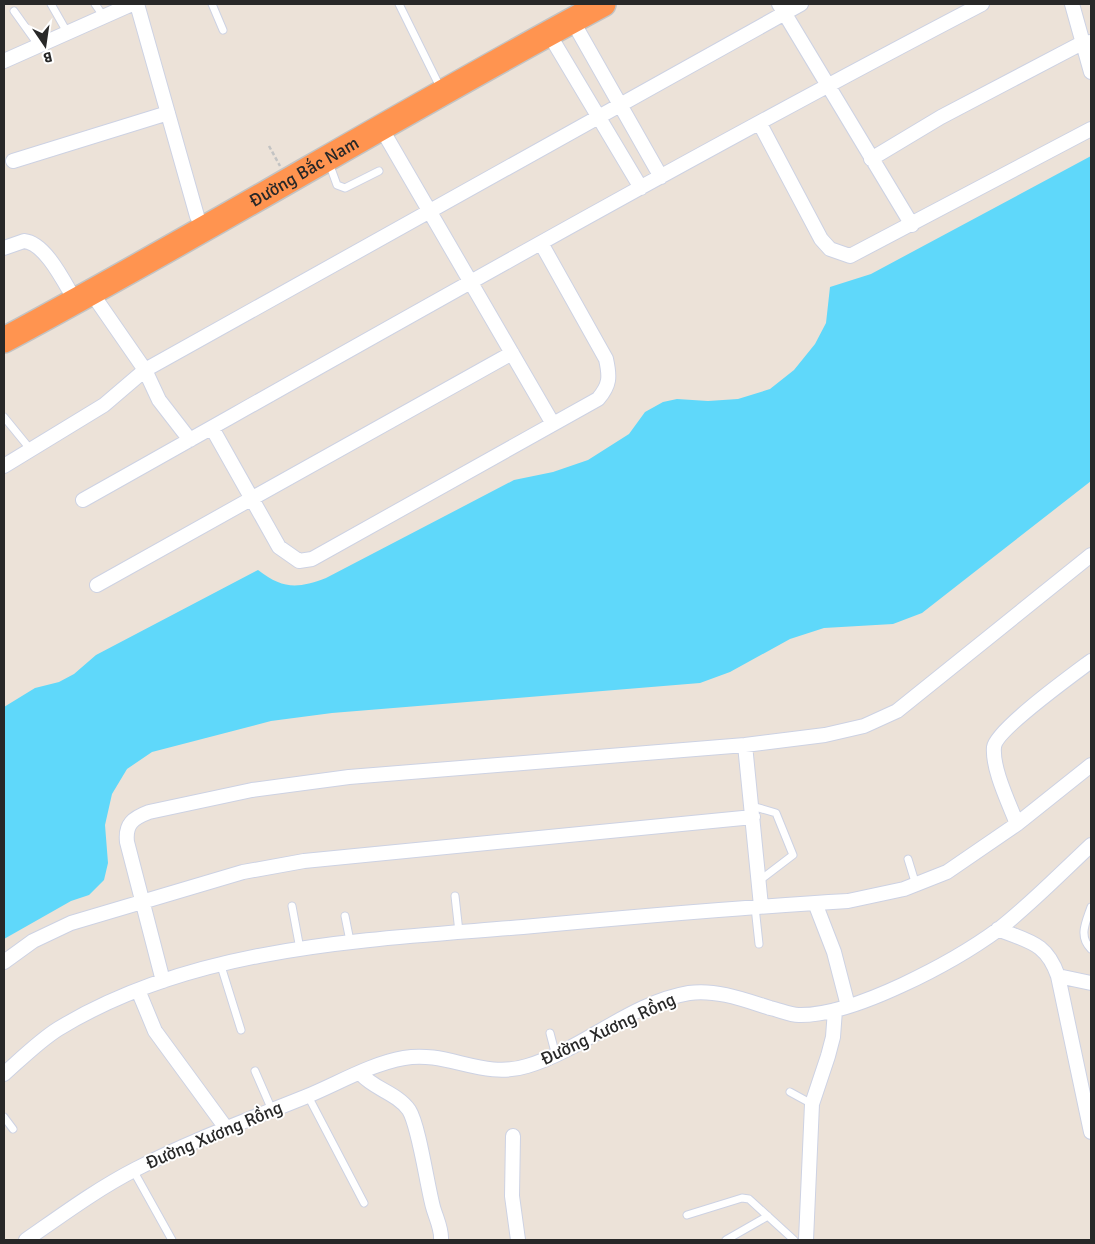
<svg xmlns="http://www.w3.org/2000/svg" width="1095" height="1244" font-family="Signika,sans-serif">
  <style>
    .water { fill: #5fd8fa }
    .lines { fill: none; stroke-linecap: round; stroke-linejoin: round }
    .lane-casing { stroke: #cdd2e3; stroke-width: 9 }
    .street-casing { stroke: #cdd2e3; stroke-width: 16 }
    .highway-casing { stroke: #c3c3c3; stroke-width: 28 }
    .path { stroke: #c3c3c3; stroke-width: 2.5; stroke-dasharray: 4 2.5; stroke-linecap: butt }
    .lane { stroke: #fff; stroke-width: 7 }
    .street { stroke: #fff; stroke-width: 14 }
    .highway { stroke: #ff9450; stroke-width: 25 }
    .labels { text-anchor: middle; stroke-width: 4; stroke-linejoin: round; paint-order: stroke }
    .street-label { font-size: 18px; fill: #282828; stroke: #fff }
  </style>
  <rect width="100%" height="100%" fill="#ece2d8"/>
  <path class="water" d="M 1091,156 L 1091,481 L 922,613 L 893,624 L 824,628 L 790,639 L 730,672 L 700,683 L 332,713 L 271,721 L 152,752 L 127,769 L 112,794 L 105,825 L 108,863 L 104,880 L 89,895 L 71,901 L 4,939 L 4,707 L 35,688 L 59,682 L 74,674 L 96,655 L 258,570 C 283,589 297,589 326,578 L 514,480 L 553,472 L 588,460 L 629,434 L 645,412 L 663,402 L 677,399 L 708,401 L 738,399 L 770,389 L 794,370 L 815,344 L 826,323 L 830,287 L 871,274 Z"/>
  <g class="lines">
    <g class="lane-casing">
      <path id="lane" d="M 51,4 L 67,32
        M 95,4 L 104,17
        M 212,4 L 223,30
        M 399,4 L 441,89
        M 14,11 L 39,46
        M 329,163 L 337,185 L 345,188 L 379,171
        M 4,417 L 31,450
        M 752,806 L 776,813 L 793,855 L 759,881
        M 908,859 L 916,885
        M 455,896 L 459,932
        M 292,906 L 300,949
        M 755,907 L 759,944
        M 1091,907 C 1086,922 1078,936 1091,949
        M 345,916 L 350,941
        M 221,966 L 241,1030
        M 550,1033 L 556,1056
        M 255,1071 L 272,1110
        M 790,1092 L 812,1104
        M 308,1096 L 364,1203
        M 4,1117 L 13,1129
        M 133,1170 L 172,1240
        M 687,1215 L 742,1198 L 749,1199 L 794,1240
        M 726,1240 L 768,1216"/>
    </g>
    <g class="street-casing">
      <path id="street" d="M 137,4 L 197,216 L 204,231
        M 779,4 L 912,225
        M 1072,4 L 1091,72
        M 572,20 L 661,177
        M 549,34 L 641,188
        M 4,61 L 132,4
        M 760,124 L 821,239 L 830,249 L 850,256 L 1091,129
        M 380,126 L 553,424
        M 871,159 L 941,117 L 1082,43 L 1091,42
        M 13,161 L 168,113
        M 4,248 L 24,241 C 46,243 65,284 76,302
        M 91,292 L 145,370 L 159,400 L 190,440
        M 212,428 L 279,547 L 299,561 L 312,559 L 598,399 C 610,385 610,377 606,359 L 541,243
        M 4,466 L 104,405 L 145,370 L 801,4
        M 83,500 C 382,332 679,162 982,4
        M 97,585 L 512,353
        M 745,745 L 761,906
        M 1017,824 C 1009,803 992,769 994,747 C 996,730 1075,673 1091,661
        M 815,903 L 834,952 L 848,1006
        M 998,929 C 1029,942 1046,942 1058,976 L 1091,983
        M 4,962 L 33,941 L 71,923 L 243,872 L 304,861 L 753,817
        M 1058,976 L 1091,1132
        M 163,981 L 127,842 C 125,824 133,818 149,812 L 252,790 L 349,777 L 745,745 L 825,735 L 864,726 L 897,711 L 1091,555
        M 138,990 L 155,1031 L 226,1128
        M 4,1074 C 21,1059 39,1041 58,1029 C 195,945 368,940 523,927 C 631,917 740,907 848,901 L 904,889 L 947,872 L 1017,824 L 1091,765
        M 361,1074 C 374,1089 397,1093 409,1110 C 419,1126 427,1185 433,1207 C 436,1218 442,1229 441,1240
        M 513,1136 L 512,1196 L 518,1240
        M 26,1240 C 62,1215 97,1189 136,1169 C 190,1141 248,1120 305,1097 C 337,1084 370,1064 404,1058 C 447,1050 483,1080 527,1066 C 584,1049 630,1003 689,993 C 716,989 745,1000 770,1008 C 780,1010 789,1015 799,1015 C 854,1016 954,962 999,929 C 1031,904 1061,873 1091,845
        M 806,1240 L 812,1104 L 828,1056 L 833,1037 L 835,1010"/>
    </g>
    <g class="highway-casing">
      <g id="highway">
        <path id="s1" d="M 4,340 C 206,232 401,112 603,4"/>
      </g>
    </g>
    <path class="path" d="M 269,146 L 280,166"/>
    <use href="#lane" class="lane"/>
    <use href="#street" class="street"/>
    <use href="#highway" class="highway"/>
  </g>
  <g class="labels">
    <g class="street-label">
      <text dy="6" stroke="none"><textPath href="#s1" startOffset="344">Đường Bắc Nam</textPath></text>
      <text transform="translate(608 1029) rotate(-25)" y="6">Đường Xương Rồng</text>
      <text transform="translate(214 1135) rotate(-23)" y="6">Đường Xương Rồng</text>
    </g>
  </g>
  <rect width="1095" height="1244" fill="none" stroke="#282828" stroke-width="10"/>
  <g transform="translate(45 45) rotate(167)" stroke="#ffffff" stroke-width="4" paint-order="stroke">
  <path d="M0-4L9 19L0 12L-9 19Z" fill="#282828"/>
  <text y="-8" font-size="14" font-weight="bold" text-anchor="middle" fill="#282828">B</text>
  </g>
</svg>
